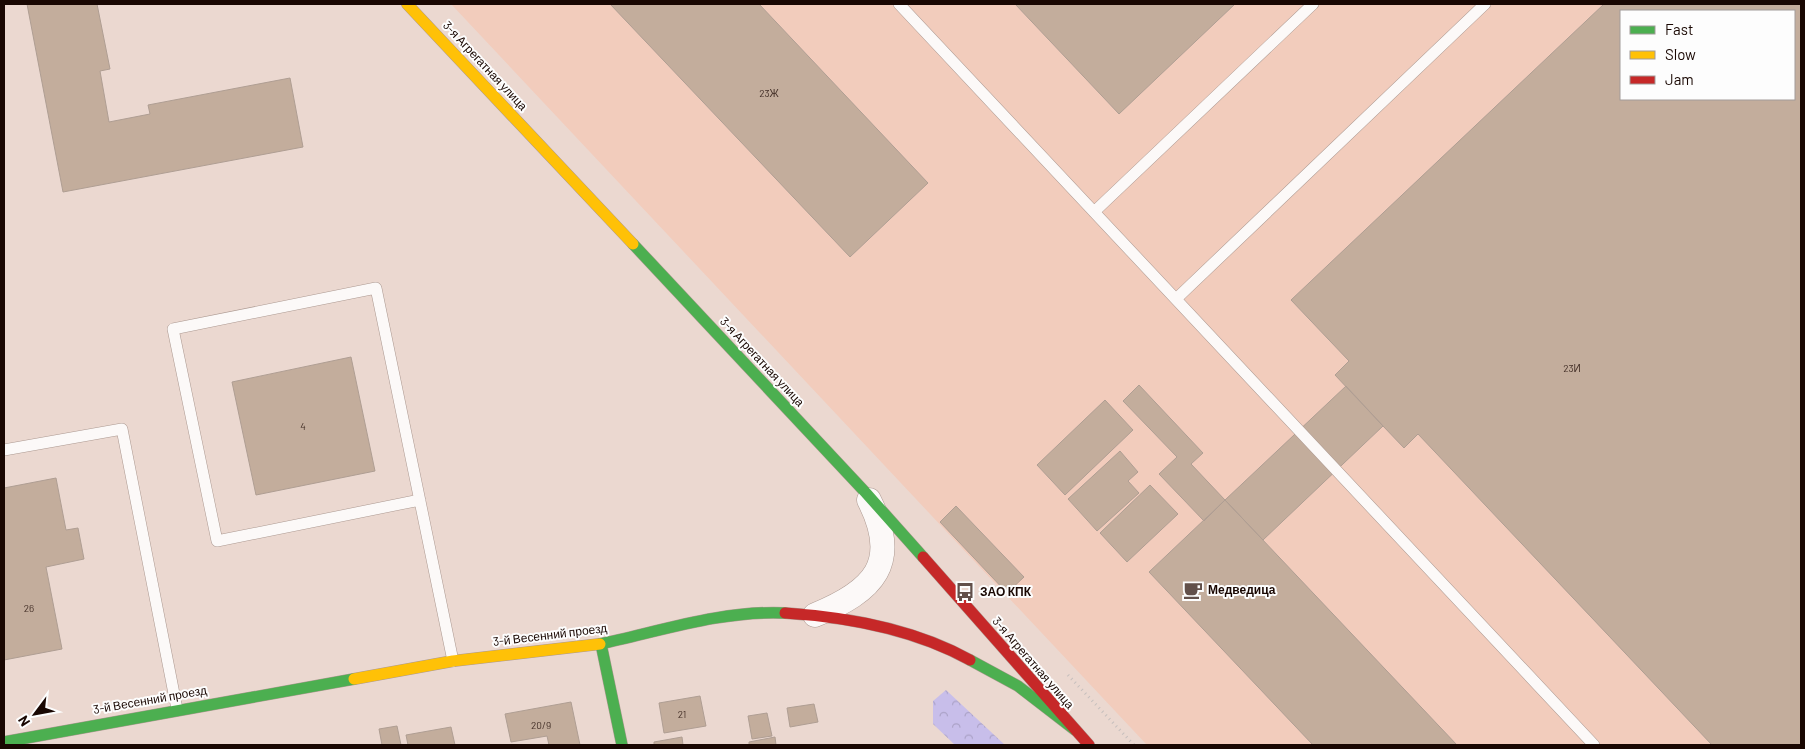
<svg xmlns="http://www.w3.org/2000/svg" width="1805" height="749" font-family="Barlow,sans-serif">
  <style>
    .built { fill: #f2ccbc; fill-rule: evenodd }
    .forest { fill: url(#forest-crowns) }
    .building { fill: #c3ad9c; stroke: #af9e93; fill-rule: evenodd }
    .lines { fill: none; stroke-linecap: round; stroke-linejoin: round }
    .lane-casing { stroke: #ac9991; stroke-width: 12 }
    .street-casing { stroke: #ac9991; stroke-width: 25 }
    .fast-casing { stroke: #ac9991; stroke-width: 12 }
    .slow-casing { stroke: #ac9991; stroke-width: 12 }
    .jam-casing { stroke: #ac9991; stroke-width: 12 }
    .path { stroke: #c6bfbd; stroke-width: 3; stroke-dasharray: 1 4; stroke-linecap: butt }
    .lane { stroke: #fcf9f8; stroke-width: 11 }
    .street { stroke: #fcf9f8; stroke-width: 24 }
    .fast { stroke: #4caf50; stroke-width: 11 }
    .slow { stroke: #ffc107; stroke-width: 11 }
    .jam { stroke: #c62828; stroke-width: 11 }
    .labels { text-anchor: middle; stroke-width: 4; stroke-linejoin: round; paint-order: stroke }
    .number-label { font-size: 10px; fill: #443028 }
    .street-label { font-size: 12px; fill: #190702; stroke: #fdfdfd }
    .poi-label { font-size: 12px; font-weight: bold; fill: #190702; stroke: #fdfdfd; text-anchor: start }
  </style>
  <defs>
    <pattern id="forest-crowns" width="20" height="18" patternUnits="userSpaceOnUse" patternTransform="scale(1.25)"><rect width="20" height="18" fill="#c8beea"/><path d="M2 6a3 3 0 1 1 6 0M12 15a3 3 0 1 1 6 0" fill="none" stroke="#aba2c7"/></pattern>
  </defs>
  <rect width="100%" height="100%" fill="#ebd8d0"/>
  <path class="built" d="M 451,4 L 1801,4 L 1801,745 L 1147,745 ZM 1621,11 L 1794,11 L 1794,99 L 1621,99 Z"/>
  <path class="forest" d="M 946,690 L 1005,745 L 955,745 L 933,724 L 933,701 Z"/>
  <path class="building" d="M 27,4 L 97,4 L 110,69 L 100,71 L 109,122 L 150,114 L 148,105 L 290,78 L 303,147 L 63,192 Z
    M 610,4 L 759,4 L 928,183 L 850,257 Z
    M 1015,4 L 1235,4 L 1119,114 Z
    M 1604,4 L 1801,4 L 1801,745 L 1712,745 L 1418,434 L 1404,448 L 1383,426 L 1335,375 L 1349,361 L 1291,300 ZM 1621,11 L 1794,11 L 1794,99 L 1621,99 Z
    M 351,357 L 375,471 L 256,495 L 232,382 Z
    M 1139,385 L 1203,453 L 1191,464 L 1225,500 L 1204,521 L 1159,474 L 1177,457 L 1123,401 Z
    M 1346,386 L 1383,426 L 1263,540 L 1225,500 Z
    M 1105,400 L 1133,430 L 1065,495 L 1037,465 Z
    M 1120,451 L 1138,472 L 1128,481 L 1139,493 L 1097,531 L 1068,499 Z
    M 56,478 L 66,530 L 78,528 L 84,559 L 46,567 L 62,649 L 4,660 L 4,488 Z
    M 1150,485 L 1178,514 L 1127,562 L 1100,533 Z
    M 1225,500 L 1457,745 L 1313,745 L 1149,572 Z
    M 956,506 L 1024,577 L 1007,593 L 940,522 Z
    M 700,696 L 706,726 L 664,733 L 659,703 Z
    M 571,702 L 580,745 L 549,745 L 547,736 L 511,742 L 505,714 Z
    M 814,704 L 818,722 L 790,727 L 787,708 Z
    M 767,713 L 772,736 L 752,739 L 748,716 Z
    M 397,726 L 401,745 L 382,745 L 379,729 Z
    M 451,727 L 455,745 L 408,745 L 406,735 Z
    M 682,737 L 683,745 L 654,745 L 654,742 Z
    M 775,737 L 776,745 L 749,745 L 749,742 Z"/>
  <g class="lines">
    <g class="lane-casing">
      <path id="lane" d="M 899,4 L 1594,745
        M 1094,212 L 1313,4
        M 1176,299 L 1485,4
        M 4,450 L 122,429 L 177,709
        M 420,500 L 217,541 L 173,329 L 376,288 L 453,661"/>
    </g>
    <g class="street-casing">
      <path id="street" d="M 815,615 C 874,591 901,563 869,500"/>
    </g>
    <g class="fast-casing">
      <path id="fast" d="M 633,244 L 866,493 L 923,557
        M 600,644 C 661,631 723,610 785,613
        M 601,644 L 622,745
        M 970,660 L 1018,686 L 1075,730
        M 4,742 L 354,679"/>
    </g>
    <g class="slow-casing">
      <path id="slow" d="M 407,4 L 633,244
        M 354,679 L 453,661 L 600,644"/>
    </g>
    <g class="jam-casing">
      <path id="jam" d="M 923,557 L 1089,745
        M 785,613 C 848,617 914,629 970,660"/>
    </g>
    <path class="path" d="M 1068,675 L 1134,745"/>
    <use href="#lane" class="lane"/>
    <use href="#street" class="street"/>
    <use href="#fast" class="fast"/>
    <use href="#slow" class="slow"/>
    <use href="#jam" class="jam"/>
  </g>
  <defs>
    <g id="cafe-bare" transform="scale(1.5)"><path d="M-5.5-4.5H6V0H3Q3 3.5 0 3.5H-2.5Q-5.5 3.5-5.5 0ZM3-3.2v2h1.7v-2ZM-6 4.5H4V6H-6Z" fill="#62504a" stroke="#fdfdfd" stroke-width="2.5" paint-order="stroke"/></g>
    <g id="bus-bare" transform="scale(1.5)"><path d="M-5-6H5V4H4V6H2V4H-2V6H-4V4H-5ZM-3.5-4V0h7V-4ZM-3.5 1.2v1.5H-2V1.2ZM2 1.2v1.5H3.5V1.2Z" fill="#62504a" stroke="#fdfdfd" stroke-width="2.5" paint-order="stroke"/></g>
  </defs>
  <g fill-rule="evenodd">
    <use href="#cafe-bare" x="1193" y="590"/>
    <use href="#bus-bare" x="965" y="592"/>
  </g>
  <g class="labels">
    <g class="number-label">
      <text x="769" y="97">23Ж</text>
      <text x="1572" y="372">23И</text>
      <text x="303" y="430">4</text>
      <text x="29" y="612">26</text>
      <text x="682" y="718">21</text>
      <text x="541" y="729">20/9</text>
    </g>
    <g class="street-label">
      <text transform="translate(485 66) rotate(47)" y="4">3-я Агрегатная улица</text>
      <text transform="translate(762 362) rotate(47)" y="4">3-я Агрегатная улица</text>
      <text transform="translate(550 635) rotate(-7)" y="4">3-й Весенний проезд</text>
      <text transform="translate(1033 663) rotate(49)" y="4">3-я Агрегатная улица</text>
      <text transform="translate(150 700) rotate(-10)" y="4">3-й Весенний проезд</text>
    </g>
    <g class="poi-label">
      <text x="1208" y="594">Медведица</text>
      <text x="980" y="596">ЗАО КПК</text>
    </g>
  </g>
  <rect width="1805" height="749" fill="none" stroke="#190702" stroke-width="10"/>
  <rect x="1620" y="10" width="175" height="90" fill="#fdfdfd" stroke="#a29b99"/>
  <rect x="1630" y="26" width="25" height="8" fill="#4caf50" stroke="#a29b99"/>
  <text x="1665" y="35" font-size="15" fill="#190702">Fast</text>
  <rect x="1630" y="51" width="25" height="8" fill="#ffc107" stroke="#a29b99"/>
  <text x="1665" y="60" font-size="15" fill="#190702">Slow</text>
  <rect x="1630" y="76" width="25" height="8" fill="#c62828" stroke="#a29b99"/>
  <text x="1665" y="85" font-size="15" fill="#190702">Jam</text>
  <g transform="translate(35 714) rotate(238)" stroke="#fdfdfd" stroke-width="4" paint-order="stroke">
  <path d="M0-4L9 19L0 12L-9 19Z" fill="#190702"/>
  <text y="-8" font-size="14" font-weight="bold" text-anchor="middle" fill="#190702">N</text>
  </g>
</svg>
